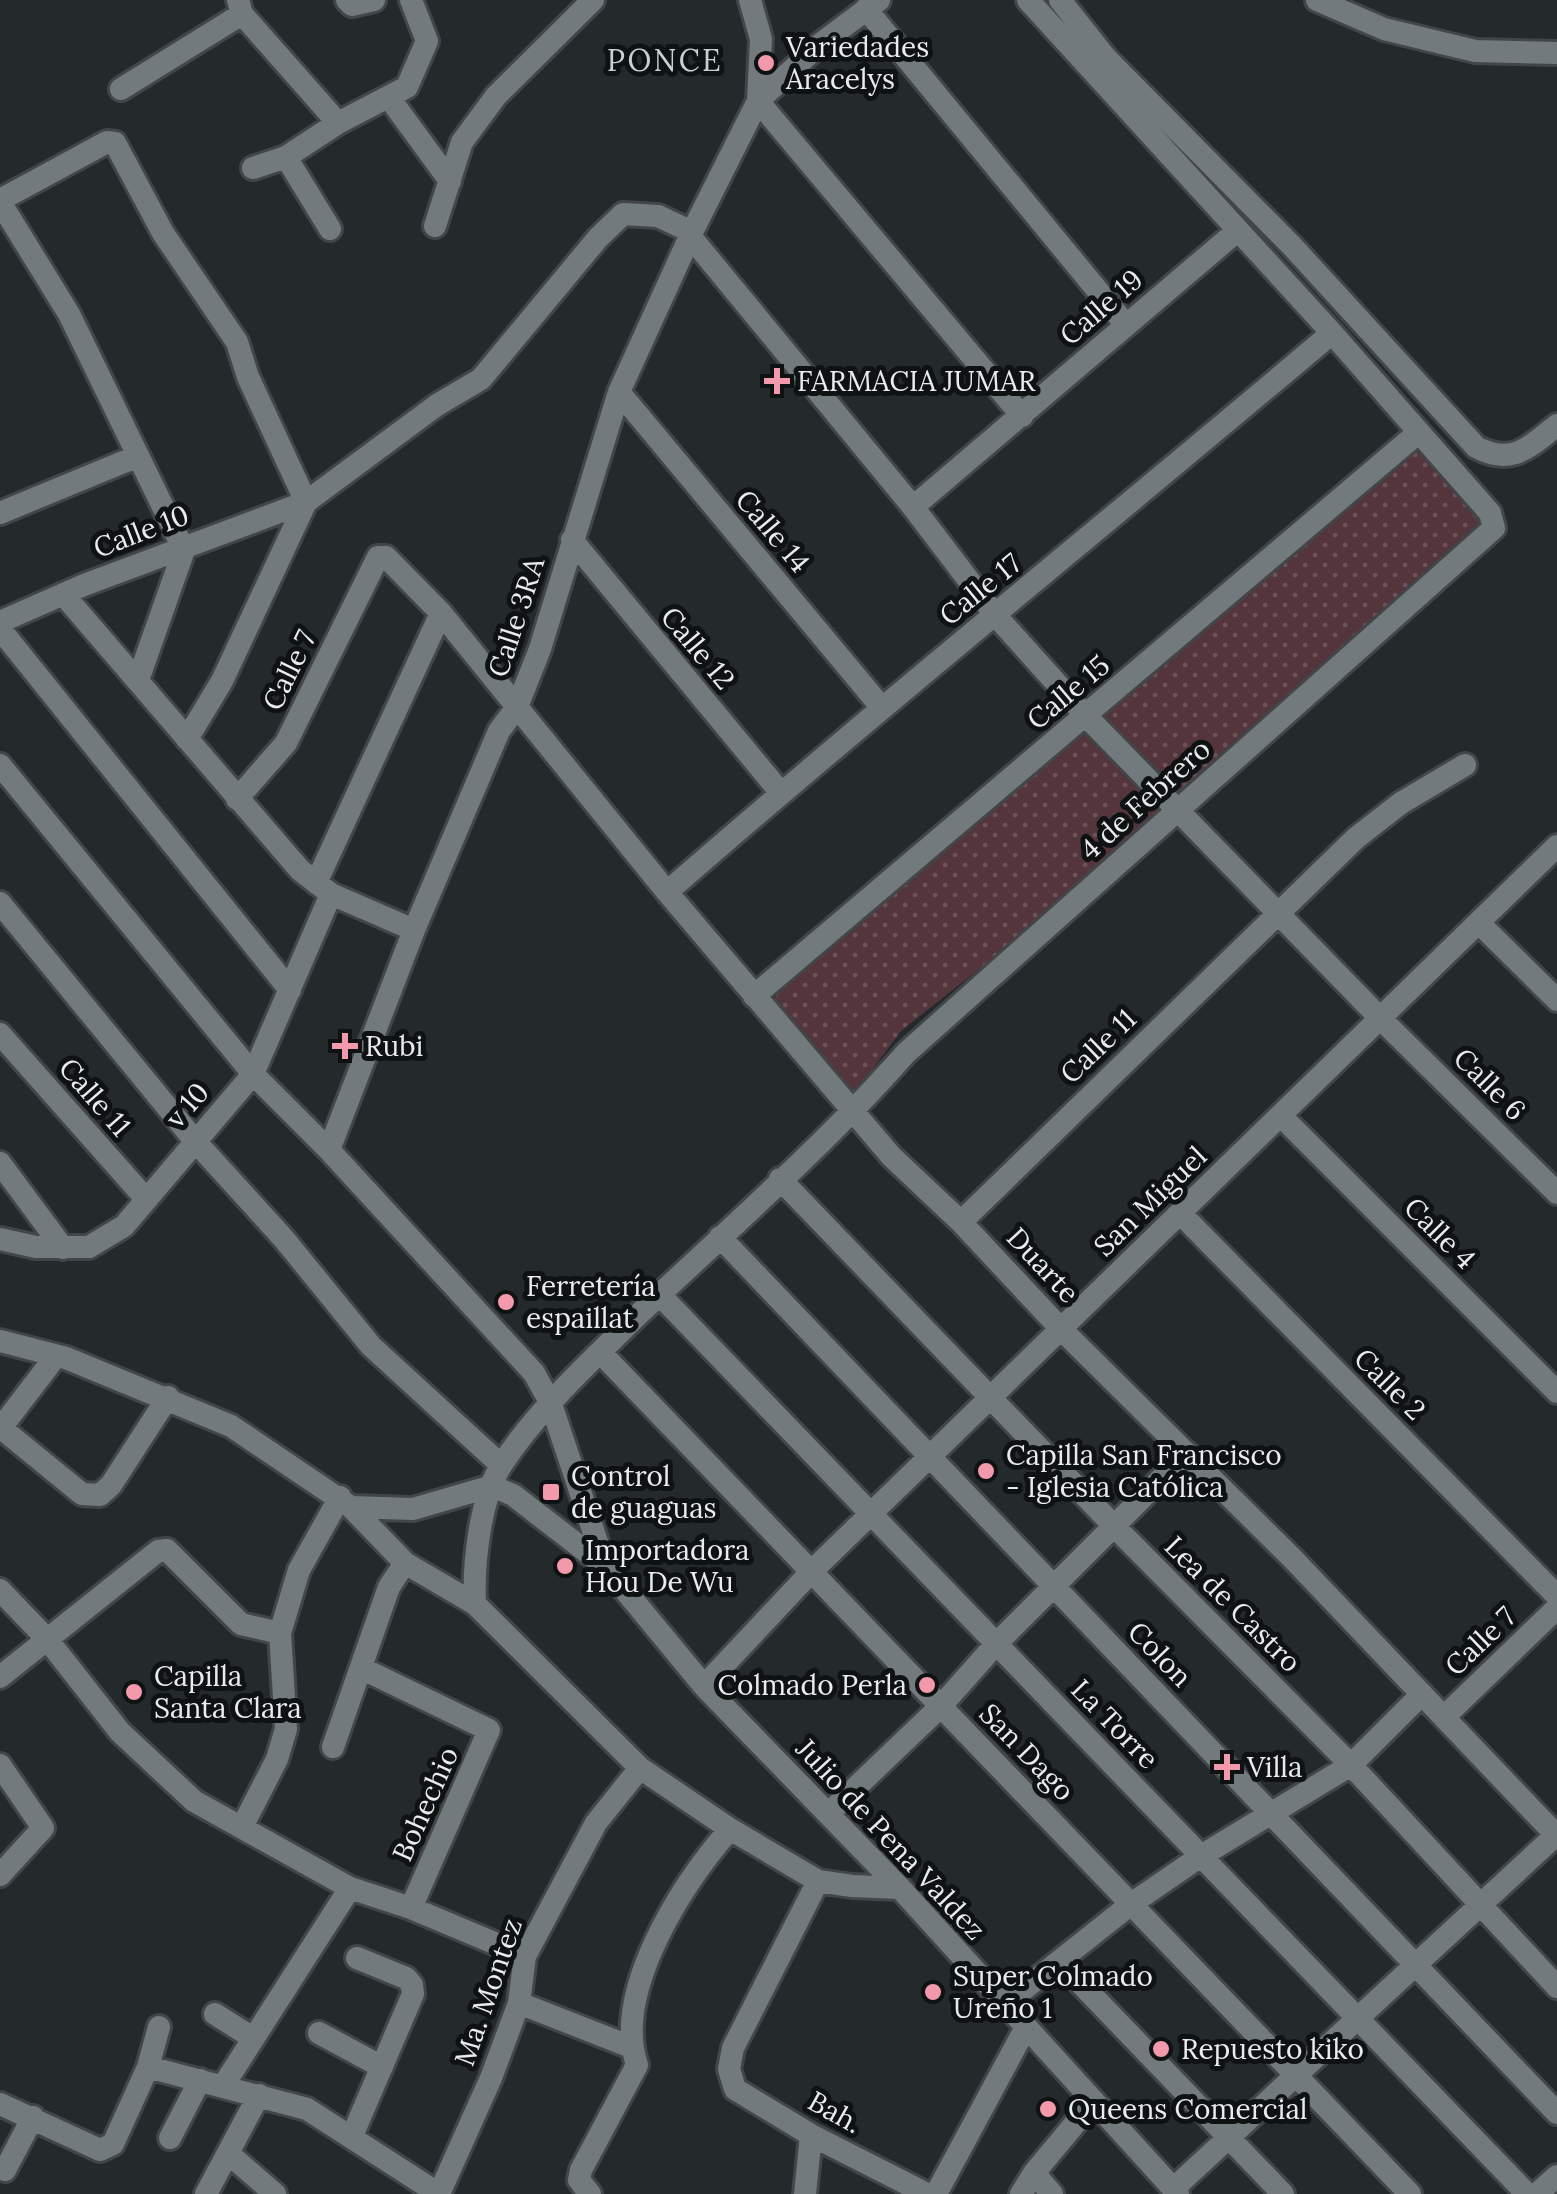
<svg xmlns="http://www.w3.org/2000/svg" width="1557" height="2194" font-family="Lora,serif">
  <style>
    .grass { fill: url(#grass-dots) }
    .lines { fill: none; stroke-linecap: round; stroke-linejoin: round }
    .street-casing { stroke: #424649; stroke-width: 28 }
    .street { stroke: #737a7d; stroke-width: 22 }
    .poi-dot { fill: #f29aac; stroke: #0f1213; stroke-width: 4 }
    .labels { text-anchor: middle; stroke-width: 10; stroke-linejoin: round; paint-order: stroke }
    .poi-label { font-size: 28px; fill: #e9ecee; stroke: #0f1213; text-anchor: start }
    .street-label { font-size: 28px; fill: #e9ecee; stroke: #0f1213 }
    .neighbourhood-label { font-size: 30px; letter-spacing: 2.5px; fill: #c9d1d4; stroke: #0f1213 }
  </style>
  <defs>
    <pattern id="grass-dots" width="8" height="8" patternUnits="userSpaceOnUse" patternTransform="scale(2.5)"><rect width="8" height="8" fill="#54353b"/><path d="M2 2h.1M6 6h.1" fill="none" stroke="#6d5258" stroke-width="1.8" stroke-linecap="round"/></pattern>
  </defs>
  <rect width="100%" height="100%" fill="#24292c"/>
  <path class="grass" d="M 1414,436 L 1477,498 L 1483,537 L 1173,807 L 1087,717 Z
    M 1079,722 L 1171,817 L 901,1031 L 854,1094 L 775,998 L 790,967 Z"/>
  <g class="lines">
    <g class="street-casing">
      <path id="street" d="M 238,0 L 242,14 L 338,123 L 407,87 L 427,41 L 411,0
        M 347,0 L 352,5 L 374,0
        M 750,0 L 761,39 L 758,101
        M 1060,0 L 1106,58 L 1292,246 L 1476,447 C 1512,466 1528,448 1557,425
        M 1317,0 L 1384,29 L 1475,51 L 1557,53
        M 866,9 L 1126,325
        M 121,89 L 242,14
        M 390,99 L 450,181
        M 758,101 L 1022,416
        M 286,157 L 330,229
        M 253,168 L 286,157 L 338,123
        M 0,200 L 107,142 L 115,143 L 163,233 L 237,342 L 248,377 L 306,502
        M 0,202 L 69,314 L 184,550 L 138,680
        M 435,226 L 462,142 L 496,96 L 593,0
        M 690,236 L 913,507 L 996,616 L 1087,717 L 1380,1018 L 1557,1193
        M 619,392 L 882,708
        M 913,507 L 1237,231
        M 0,513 L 138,456
        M 572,540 L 781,793
        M 63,594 L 300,870 L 331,894 L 414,930
        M 0,622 L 84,585 L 306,502
        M 0,629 L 290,990
        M 187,739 L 222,681 L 306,502 L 437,405 L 481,379 L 598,238 L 623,214 L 658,216 L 692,232
        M 0,765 L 253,1074 L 329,1150 L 534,1373 L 551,1404 L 605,1566
        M 237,799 L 286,743 L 378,557 L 386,557 L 441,613 L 667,892 L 891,1156 L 961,1222 L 1061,1329 L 1293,1559 L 1557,1836
        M 316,883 L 441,613
        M 667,892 C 885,702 1111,520 1332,333
        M 0,903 L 195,1141 L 284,1239 L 371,1346 L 501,1465
        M 1479,923 L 1557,1000
        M 754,996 L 1419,432
        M 0,1034 L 146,1199
        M 1281,1116 L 1557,1392
        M 329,1150 L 414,930 L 499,731 L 517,707 L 540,649 L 619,392 L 692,232 L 758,101 L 819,45 L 879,0
        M 0,1163 L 63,1248
        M 780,1179 L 1114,1526 L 1351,1765 L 1557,1987
        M 1180,1213 L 1557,1596
        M 961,1222 L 1356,838 L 1401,803 L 1465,765
        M 720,1237 L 1557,2113
        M 0,1239 L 36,1247 L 89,1247 L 124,1226 L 253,1074 L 331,894
        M 660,1295 L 1527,2194
        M 0,1341 L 66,1358 L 231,1426 L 351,1507 L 413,1509 L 492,1486
        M 600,1352 L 1410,2194
        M 1,1428 L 82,1494 L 100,1495 L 111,1485 L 168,1397
        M 0,1429 L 56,1356
        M 492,1486 L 513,1495 L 605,1566 L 704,1686 L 900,1888 L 1178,2194
        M 351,1507 L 405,1563
        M 0,1590 L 47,1639 L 120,1732 L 194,1801 L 350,1888 L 411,1908 L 525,1956
        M 361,1668 L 489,1730 L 411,1908
        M 0,1677 L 158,1551 L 167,1550 L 241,1624 L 280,1633
        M 704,1686 L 811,1572 L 1557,846
        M 1444,1717 L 1557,1608
        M 333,1747 L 389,1587 L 405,1563 L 475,1604
        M 0,1765 L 43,1828 L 0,1875
        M 828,1814 L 941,1706 L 996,1644 L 1187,1453
        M 242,1827 L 277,1759 L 286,1729 L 280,1633 L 299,1570 L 340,1497
        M 818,1881 L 733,2048 L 729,2069 L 735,2089 L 811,2135 L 927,2194
        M 900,1888 L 852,1886 L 818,1881 L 730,1829 L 640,1768 L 475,1604 C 473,1564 480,1498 502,1464 C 539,1408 592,1360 640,1313 C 730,1228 824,1146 906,1053 L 1494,528 L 1490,513 L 1332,333 L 1028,0
        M 1060,1962 L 1283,2194
        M 519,2003 L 631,2047
        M 1004,2005 L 1131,1904 L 1201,1856 L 1351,1765 L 1422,1694
        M 215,2014 L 253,2038
        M 159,2027 L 148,2067 L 307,2109 L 439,2194
        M 319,2033 L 382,2067
        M 223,2086 L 350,1888
        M 0,2104 L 100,2150 L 113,2144 L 148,2067
        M 352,2136 L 413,1994 L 412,1985 L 406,1978 L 357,1958
        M 170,2138 L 200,2080
        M 229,2154 L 275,2194
        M 5,2170 L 33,2117
        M 1034,2173 L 1052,2194
        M 1173,2189 L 1556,1835
        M 206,2194 L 259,2095
        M 439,2194 L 491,2078 L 519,2003 L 525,1956 L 596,1823 L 640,1768
        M 590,2194 L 579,2180 L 581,2170 L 637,2065 C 612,1991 683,1883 730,1829
        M 805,2194 L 811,2135
        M 936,2194 L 1025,2029
        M 1021,2194 L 1034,2173 L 1093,2102
        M 1537,2194 L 1557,2176"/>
    </g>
    <use href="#street" class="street"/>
  </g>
  <g class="poi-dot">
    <circle cx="766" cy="63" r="10"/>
    <path d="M772 366h10v10h10v10h-10v10h-10v-10h-10v-10h10z"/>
    <path d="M340 1031h10v10h10v10h-10v10h-10v-10h-10v-10h10z"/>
    <circle cx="506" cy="1302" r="10"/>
    <circle cx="986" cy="1471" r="10"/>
    <rect x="541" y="1482" width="20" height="20" rx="5"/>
    <circle cx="565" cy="1566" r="10"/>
    <circle cx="927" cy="1685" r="10"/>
    <circle cx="134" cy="1692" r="10"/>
    <path d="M1222 1752h10v10h10v10h-10v10h-10v-10h-10v-10h10z"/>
    <circle cx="933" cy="1992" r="10"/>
    <circle cx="1161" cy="2049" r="10"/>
    <circle cx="1048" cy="2109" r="10"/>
  </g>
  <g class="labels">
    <g class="poi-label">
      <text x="786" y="57">Variedades<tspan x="786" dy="32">Aracelys</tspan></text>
      <text x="797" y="391">FARMACIA JUMAR</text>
      <text x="365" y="1056">Rubi</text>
      <text x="526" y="1296">Ferretería<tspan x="526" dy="32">espaillat</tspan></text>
      <text x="1006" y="1465">Capilla San Francisco<tspan x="1006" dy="32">- Iglesia Católica</tspan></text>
      <text x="571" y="1486">Control<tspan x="571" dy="32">de guaguas</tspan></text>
      <text x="585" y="1560">Importadora<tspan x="585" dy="32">Hou De Wu</tspan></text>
      <text x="154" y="1686">Capilla<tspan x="154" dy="32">Santa Clara</tspan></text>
      <text x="907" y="1695" text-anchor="end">Colmado Perla</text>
      <text x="1247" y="1777">Villa</text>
      <text x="953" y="1986">Super Colmado<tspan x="953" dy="32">Ureño 1</tspan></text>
      <text x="1181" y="2059">Repuesto kiko</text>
      <text x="1068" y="2119">Queens Comercial</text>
    </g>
    <g class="street-label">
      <text transform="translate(1101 307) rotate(-41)" y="10">Calle 19</text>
      <text transform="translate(141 531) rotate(-21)" y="10">Calle 10</text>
      <text transform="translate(773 531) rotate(50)" y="10">Calle 14</text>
      <text transform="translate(980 589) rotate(-39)" y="10">Calle 17</text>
      <text transform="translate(516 617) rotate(-72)" y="10">Calle 3RA</text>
      <text transform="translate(698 648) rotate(50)" y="10">Calle 12</text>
      <text transform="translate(289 670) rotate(-64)" y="10">Calle 7</text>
      <text transform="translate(1068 692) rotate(-40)" y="10">Calle 15</text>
      <text transform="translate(1145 799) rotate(-42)" y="10">4 de Febrero</text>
      <text transform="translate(1098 1046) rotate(-44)" y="10">Calle 11</text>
      <text transform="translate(1490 1084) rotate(45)" y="10">Calle 6</text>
      <text transform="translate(95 1097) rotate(49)" y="10">Calle 11</text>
      <text transform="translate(187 1105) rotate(-49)" y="10">v 10</text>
      <text transform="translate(1150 1201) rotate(-44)" y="10">San Miguel</text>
      <text transform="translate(1440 1233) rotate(45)" y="10">Calle 4</text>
      <text transform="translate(1043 1265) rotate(47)" y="10">Duarte</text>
      <text transform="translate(1390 1384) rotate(45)" y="10">Calle 2</text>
      <text transform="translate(1233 1604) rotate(45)" y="10">Lea de Castro</text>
      <text transform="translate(1480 1641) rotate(-44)" y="10">Calle 7</text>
      <text transform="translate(1160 1654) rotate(46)" y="10">Colon</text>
      <text transform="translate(1115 1724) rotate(46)" y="10">La Torre</text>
      <text transform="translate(1027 1752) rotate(46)" y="10">San Dago</text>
      <text transform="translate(425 1804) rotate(-66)" y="10">Bohechio</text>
      <text transform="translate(891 1839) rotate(47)" y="10">Julio de Pena Valdez</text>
      <text transform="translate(488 1992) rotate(-71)" y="10">Ma. Montez</text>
      <text transform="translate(835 2112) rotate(29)" y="10">Bah.</text>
    </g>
    <g class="neighbourhood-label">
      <text x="665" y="71">PONCE</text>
    </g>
  </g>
</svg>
